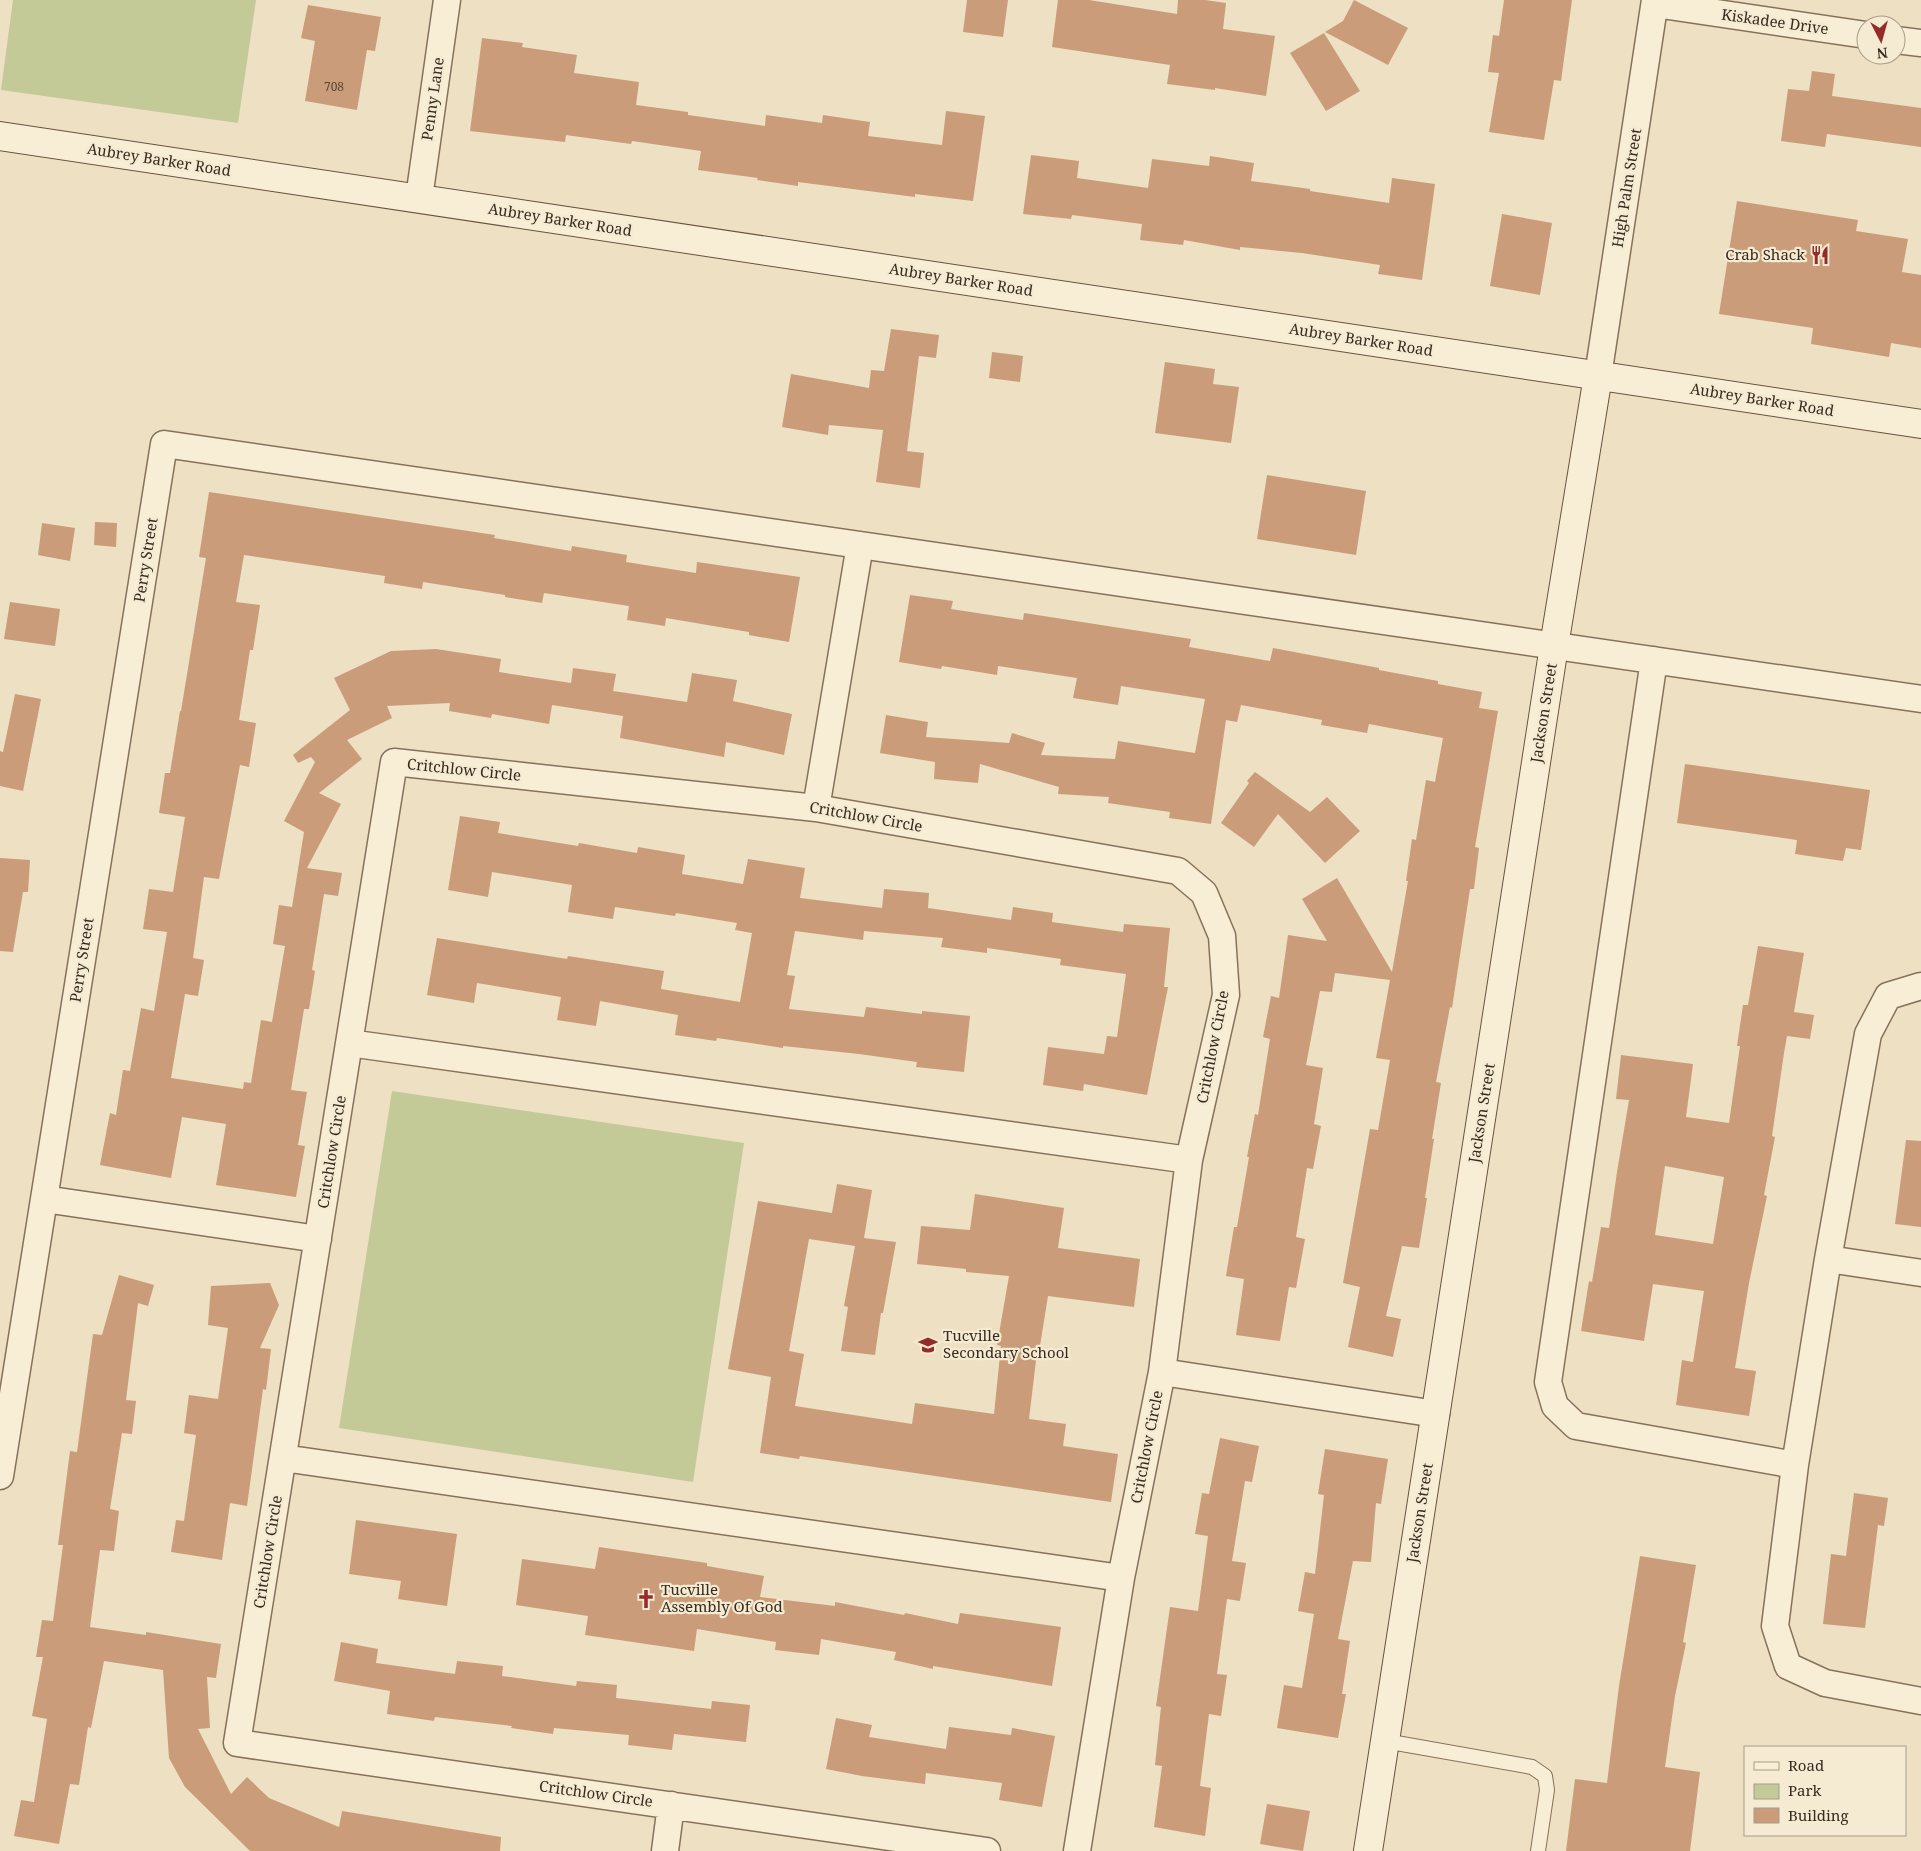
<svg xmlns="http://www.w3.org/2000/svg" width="1921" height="1851" font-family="'Noto Serif',serif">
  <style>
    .green { fill: #c4ca97 }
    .building { fill: #ca9c7a; fill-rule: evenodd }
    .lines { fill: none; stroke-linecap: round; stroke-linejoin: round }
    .lane-casing { stroke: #86725a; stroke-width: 16 }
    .street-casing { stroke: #86725a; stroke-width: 29 }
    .secondary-casing { stroke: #68533e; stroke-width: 30 }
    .lane { stroke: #f8eed6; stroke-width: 14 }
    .street { stroke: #f8eed6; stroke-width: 26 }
    .secondary { stroke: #f8eed6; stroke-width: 28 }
    .labels { text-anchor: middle; stroke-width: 4.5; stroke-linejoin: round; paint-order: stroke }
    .number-label { font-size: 12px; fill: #5c4635 }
    .street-label { font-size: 15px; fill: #372a1e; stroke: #f4ebd2 }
    .poi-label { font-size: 15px; fill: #372a1e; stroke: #f4ebd2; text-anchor: start }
  </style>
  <rect width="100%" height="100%" fill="#ede0c3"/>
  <path class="green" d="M 13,0 L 256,0 L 238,123 L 1,90 Z
    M 392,1091 L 744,1143 L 693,1482 L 339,1428 Z"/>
  <path class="building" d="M 967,0 L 1008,0 L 1003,37 L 963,32 Z
    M 1058,0 L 1089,0 L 1177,14 L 1178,0 L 1205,0 L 1226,3 L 1223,29 L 1275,36 L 1266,96 L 1215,88 L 1215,90 L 1167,84 L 1170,65 L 1052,47 Z
    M 1354,0 L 1408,28 L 1388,65 L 1325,32 L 1343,21 Z
    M 1504,0 L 1572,0 L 1561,81 L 1554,80 L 1544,140 L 1489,132 L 1499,73 L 1488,72 L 1493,35 L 1499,36 Z
    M 308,5 L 381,17 L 375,51 L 367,50 L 357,110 L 305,101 L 315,41 L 301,38 Z
    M 1324,33 L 1360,91 L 1326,111 L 1290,53 Z
    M 482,38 L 523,43 L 522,47 L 577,55 L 574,73 L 639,82 L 636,105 L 688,112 L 688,115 L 765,126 L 766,115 L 822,123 L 823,115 L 870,122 L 868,136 L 942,145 L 946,111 L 985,116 L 973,201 L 915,194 L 915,197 L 798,182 L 798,186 L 757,180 L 758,178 L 698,170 L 701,151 L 632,141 L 631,144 L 566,135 L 565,142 L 470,131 Z
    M 1812,71 L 1835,74 L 1832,96 L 1921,108 L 1921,147 L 1827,134 L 1825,147 L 1781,141 L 1788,89 L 1809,91 Z
    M 1031,155 L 1079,161 L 1077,178 L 1148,188 L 1152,159 L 1209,166 L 1210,156 L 1254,163 L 1251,181 L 1310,189 L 1310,191 L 1389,203 L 1392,178 L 1435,184 L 1422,280 L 1378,274 L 1380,265 L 1302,253 L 1240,247 L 1240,250 L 1184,240 L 1183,245 L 1140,240 L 1142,224 L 1072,215 L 1071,219 L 1023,214 Z
    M 1737,201 L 1858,220 L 1856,231 L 1908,239 L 1902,272 L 1921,275 L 1921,348 L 1891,343 L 1889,357 L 1811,344 L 1813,328 L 1719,314 Z
    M 1502,214 L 1552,223 L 1540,295 L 1490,286 Z
    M 891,329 L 939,335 L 936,358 L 919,356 L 907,451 L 924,453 L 920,488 L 876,482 L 883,430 L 829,425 L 828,435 L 782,427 L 791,374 L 869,388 L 871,370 L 884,371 Z
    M 992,352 L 1023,356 L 1020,382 L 989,378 Z
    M 1165,362 L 1215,369 L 1213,384 L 1239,387 L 1231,443 L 1155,433 Z
    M 1267,475 L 1366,491 L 1356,555 L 1257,539 Z
    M 209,492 L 495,535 L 494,538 L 571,551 L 572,546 L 627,555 L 626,562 L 696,573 L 697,562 L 800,577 L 789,642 L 749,635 L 749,632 L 666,618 L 665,626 L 627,620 L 629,606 L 544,593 L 542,603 L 505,597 L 505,595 L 423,582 L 422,589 L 384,583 L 385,576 L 244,555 L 236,602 L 260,605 L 253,650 L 250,650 L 239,720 L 256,723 L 249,767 L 240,765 L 219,879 L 204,877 L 193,958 L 204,960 L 198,996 L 185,994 L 171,1078 L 243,1089 L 244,1082 L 251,1083 L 261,1020 L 272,1022 L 285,946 L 273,944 L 279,905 L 292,907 L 304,832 L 284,821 L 315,762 L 311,757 L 298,763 L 293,755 L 350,710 L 334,678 L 391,651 L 436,649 L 501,659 L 499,672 L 571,683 L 573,668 L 616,674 L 613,691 L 687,702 L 692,673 L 737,680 L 733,701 L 792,714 L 784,755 L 726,742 L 724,757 L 620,738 L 623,716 L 552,705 L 549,724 L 492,714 L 491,718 L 449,711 L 450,703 L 387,706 L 392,718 L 347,740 L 362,759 L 319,793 L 341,804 L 307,868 L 342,873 L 338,896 L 324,894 L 312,970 L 315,971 L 309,1009 L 304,1009 L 291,1090 L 307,1092 L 298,1145 L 305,1146 L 296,1197 L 216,1185 L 226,1124 L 182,1117 L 171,1178 L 100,1165 L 110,1113 L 116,1115 L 123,1070 L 130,1071 L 141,1008 L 154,1011 L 167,932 L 143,929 L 149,889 L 173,892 L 185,817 L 159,813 L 165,773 L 170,773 L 180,711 L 181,711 L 206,558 L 199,557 Z
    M 95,522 L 117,523 L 116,547 L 94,545 Z
    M 42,523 L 75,528 L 70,561 L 38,555 Z
    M 910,595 L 953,601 L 951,609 L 1023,620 L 1024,613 L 1191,639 L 1189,647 L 1270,661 L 1273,648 L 1379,668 L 1379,670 L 1438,681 L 1438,684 L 1482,692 L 1479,708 L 1498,711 L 1475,847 L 1479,848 L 1474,889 L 1470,889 L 1452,1008 L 1450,1007 L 1436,1082 L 1441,1083 L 1432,1139 L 1434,1139 L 1425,1198 L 1427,1198 L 1419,1248 L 1402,1246 L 1386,1316 L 1401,1319 L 1393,1357 L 1348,1347 L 1360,1287 L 1343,1283 L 1370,1129 L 1378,1130 L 1390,1060 L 1376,1058 L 1390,980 L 1335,973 L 1332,992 L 1320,991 L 1306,1065 L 1323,1068 L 1314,1124 L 1321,1126 L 1313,1169 L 1307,1168 L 1296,1237 L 1305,1239 L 1296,1288 L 1289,1287 L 1280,1341 L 1236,1335 L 1244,1279 L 1226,1276 L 1234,1227 L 1237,1227 L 1249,1157 L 1247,1157 L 1255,1114 L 1258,1115 L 1270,1039 L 1263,1037 L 1271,996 L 1279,998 L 1288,935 L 1327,941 L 1302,899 L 1337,878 L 1392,972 L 1408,881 L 1406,881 L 1412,839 L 1416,840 L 1426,780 L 1435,782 L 1443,738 L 1369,724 L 1367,733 L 1321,725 L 1322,720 L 1241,705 L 1237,722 L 1226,720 L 1211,824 L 1169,818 L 1170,812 L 1108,803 L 1109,797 L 1058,794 L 1059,787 L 980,764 L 978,783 L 934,779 L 935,762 L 880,753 L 886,715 L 928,722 L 926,737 L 1009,743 L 1012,733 L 1045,743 L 1041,755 L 1115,759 L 1118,741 L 1195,753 L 1205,699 L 1121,686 L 1118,705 L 1073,698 L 1077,678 L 998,666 L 997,675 L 942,666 L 941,669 L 899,662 Z
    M 10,602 L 60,609 L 55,646 L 4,639 Z
    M 15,694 L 41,699 L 23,791 L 0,786 L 0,751 L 3,752 Z
    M 1685,764 L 1870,790 L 1861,850 L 1846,848 L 1843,861 L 1795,854 L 1797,840 L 1677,823 Z
    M 1255,772 L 1310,812 L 1327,797 L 1360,831 L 1325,863 L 1278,814 L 1254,847 L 1221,823 L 1249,783 L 1247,781 Z
    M 460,816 L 500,822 L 498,833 L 578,846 L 579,843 L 637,853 L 638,847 L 685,855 L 682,874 L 743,884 L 748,859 L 805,868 L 800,898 L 882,908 L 884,889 L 929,893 L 928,908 L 1011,920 L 1013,907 L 1053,913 L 1052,922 L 1123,932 L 1124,924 L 1170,928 L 1164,987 L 1168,987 L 1147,1095 L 1084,1084 L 1083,1091 L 1043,1085 L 1048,1047 L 1104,1054 L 1107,1036 L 1117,1037 L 1126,974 L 1060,965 L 1061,959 L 987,948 L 987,953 L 941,947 L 943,938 L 864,931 L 863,940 L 795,931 L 787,975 L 795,976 L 789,1009 L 864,1017 L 866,1007 L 922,1014 L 922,1011 L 970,1016 L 964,1072 L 916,1067 L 917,1062 L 859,1054 L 783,1046 L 783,1048 L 717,1038 L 716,1041 L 675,1035 L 678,1015 L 600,1001 L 596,1026 L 557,1020 L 561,997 L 477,983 L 474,1003 L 427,995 L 437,938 L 567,959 L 568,956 L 664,971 L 661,989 L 740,1002 L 752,933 L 735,930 L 737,923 L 676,913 L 675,916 L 615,907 L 613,919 L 568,912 L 572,885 L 492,872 L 488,897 L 448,890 Z
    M 0,858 L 30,860 L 28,892 L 23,892 L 13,952 L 0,951 Z
    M 1758,946 L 1804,953 L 1794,1012 L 1814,1015 L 1810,1039 L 1787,1036 L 1784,1053 L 1772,1136 L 1775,1137 L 1764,1195 L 1767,1196 L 1749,1283 L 1735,1368 L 1756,1371 L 1749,1416 L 1676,1405 L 1682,1360 L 1693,1362 L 1704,1291 L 1653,1284 L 1644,1341 L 1581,1331 L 1589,1281 L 1592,1282 L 1601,1227 L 1609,1228 L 1617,1172 L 1629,1100 L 1616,1099 L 1621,1055 L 1693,1064 L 1686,1117 L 1729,1123 L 1740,1046 L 1737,1046 L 1743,1005 L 1748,1005 ZM 1665,1166 L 1724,1177 L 1713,1244 L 1655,1235 Z
    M 1906,1140 L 1921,1141 L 1921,1227 L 1895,1224 Z
    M 837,1184 L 872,1190 L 864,1238 L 896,1242 L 883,1313 L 881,1313 L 875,1355 L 841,1351 L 848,1307 L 844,1306 L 855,1246 L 809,1239 L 789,1351 L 804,1354 L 795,1406 L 912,1424 L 915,1403 L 994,1414 L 1001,1346 L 997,1345 L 1009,1276 L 966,1272 L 966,1269 L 917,1264 L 921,1226 L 970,1230 L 975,1194 L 1064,1208 L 1058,1248 L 1140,1259 L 1134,1307 L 1048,1296 L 1039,1352 L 1037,1352 L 1029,1419 L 1066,1424 L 1063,1446 L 1118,1454 L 1111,1502 L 800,1456 L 799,1459 L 760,1453 L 771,1377 L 728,1369 L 758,1201 L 832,1213 Z
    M 119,1275 L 154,1285 L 148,1306 L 138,1303 L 126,1400 L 136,1401 L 132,1434 L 122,1433 L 110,1509 L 119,1511 L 114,1551 L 100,1550 L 90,1627 L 146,1635 L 146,1632 L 221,1644 L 216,1678 L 207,1677 L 210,1728 L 198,1729 L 231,1794 L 247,1777 L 269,1798 L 339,1827 L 342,1811 L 501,1837 L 500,1851 L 250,1851 L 185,1787 L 169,1758 L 163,1670 L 104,1661 L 91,1728 L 88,1727 L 79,1785 L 70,1784 L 59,1844 L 14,1836 L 21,1800 L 34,1802 L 47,1719 L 32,1716 L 43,1657 L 36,1657 L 42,1620 L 53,1621 L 63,1545 L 58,1545 L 70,1451 L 77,1452 L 93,1334 L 102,1335 Z
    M 270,1283 L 279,1305 L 260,1348 L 271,1349 L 266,1390 L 263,1389 L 247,1506 L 230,1503 L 222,1560 L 171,1552 L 176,1520 L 184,1521 L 196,1435 L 184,1433 L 189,1395 L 218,1399 L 228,1328 L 208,1325 L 211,1286 Z
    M 1220,1438 L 1259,1446 L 1252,1482 L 1245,1481 L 1232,1561 L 1246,1563 L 1240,1601 L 1227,1599 L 1217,1674 L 1227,1675 L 1221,1716 L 1209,1714 L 1200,1786 L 1211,1788 L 1205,1836 L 1154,1827 L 1162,1766 L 1155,1765 L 1161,1707 L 1156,1706 L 1170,1607 L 1198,1611 L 1208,1536 L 1195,1534 L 1202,1493 L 1209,1494 Z
    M 1325,1449 L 1388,1459 L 1381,1504 L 1376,1503 L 1371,1562 L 1353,1561 L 1338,1639 L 1350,1641 L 1342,1694 L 1346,1694 L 1338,1738 L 1277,1728 L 1284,1685 L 1302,1688 L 1314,1614 L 1298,1611 L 1305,1572 L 1315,1574 L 1324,1495 L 1318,1494 Z
    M 1854,1493 L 1888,1498 L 1884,1526 L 1878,1525 L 1865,1628 L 1823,1624 L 1831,1554 L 1846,1556 Z
    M 356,1520 L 457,1534 L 447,1606 L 398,1599 L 401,1581 L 349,1574 Z
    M 599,1547 L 707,1563 L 707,1566 L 764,1576 L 760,1597 L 835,1606 L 835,1602 L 904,1615 L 905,1613 L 958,1624 L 960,1613 L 1061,1627 L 1052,1686 L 933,1666 L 933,1669 L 894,1660 L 896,1652 L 821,1639 L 819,1655 L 775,1650 L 776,1642 L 697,1629 L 694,1651 L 585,1635 L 588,1616 L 516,1605 L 522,1559 L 595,1569 Z
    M 1640,1556 L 1696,1565 L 1683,1642 L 1686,1643 L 1675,1696 L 1665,1767 L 1700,1772 L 1690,1851 L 1566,1851 L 1575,1779 L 1607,1783 L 1619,1686 Z
    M 341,1642 L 378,1649 L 376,1663 L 455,1674 L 457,1661 L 503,1666 L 502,1676 L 576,1686 L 577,1681 L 617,1685 L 616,1698 L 711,1709 L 712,1701 L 750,1705 L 746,1742 L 674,1734 L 672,1750 L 628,1745 L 629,1735 L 554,1728 L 553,1734 L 511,1728 L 512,1726 L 435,1717 L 434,1721 L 387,1714 L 390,1691 L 334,1681 Z
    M 836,1718 L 872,1725 L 869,1737 L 946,1749 L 949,1727 L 1011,1735 L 1012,1728 L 1055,1736 L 1042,1807 L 999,1800 L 1002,1783 L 926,1773 L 925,1784 L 862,1776 L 826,1769 Z
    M 1267,1804 L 1310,1811 L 1303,1851 L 1260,1844 Z"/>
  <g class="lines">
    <g class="lane-casing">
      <path id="lane" d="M 1385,1741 L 1532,1767 L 1545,1776 L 1547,1790 L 1538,1851"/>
    </g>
    <g class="street-casing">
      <path id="street" d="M 1655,4 L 1866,35
        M 1896,40 L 1921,43
        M 419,198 L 447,0
        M 1598,376 L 1655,0
        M 1654,660 L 1548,1382 L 1555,1406 L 1576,1426 L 1795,1465
        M 816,808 L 860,545
        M 1921,986 L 1888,996 L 1868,1034 L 1828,1259 L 1795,1465 L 1775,1626 L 1788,1666 L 1825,1683 L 1921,1701
        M 349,1043 L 1189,1160
        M 44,1199 L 318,1239
        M 1828,1259 L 1921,1273
        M 1162,1372 L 1436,1414
        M 283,1458 L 1121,1578
        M 0,1476 L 164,444 L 1921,699
        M 665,1851 L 671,1805
        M 987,1851 L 237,1743 L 394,762 L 816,808 L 1178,871 L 1204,893 L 1222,936 L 1226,995 L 1189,1160 L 1162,1372 L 1121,1578 L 1077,1851"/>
    </g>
    <g class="secondary-casing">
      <path id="secondary" d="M 0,136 L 1921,424
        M 1368,1851 L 1554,646 L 1598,376"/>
    </g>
    <use href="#lane" class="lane"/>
    <use href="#street" class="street"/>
    <use href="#secondary" class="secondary"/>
  </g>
  <defs>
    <g id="restaurant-bare" transform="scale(1.5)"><path d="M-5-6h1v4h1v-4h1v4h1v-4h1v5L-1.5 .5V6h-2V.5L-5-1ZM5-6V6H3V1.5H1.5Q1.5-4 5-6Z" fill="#942c2c" stroke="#f4ebd2" stroke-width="2.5" paint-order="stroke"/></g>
    <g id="school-bare" transform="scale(1.5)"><path d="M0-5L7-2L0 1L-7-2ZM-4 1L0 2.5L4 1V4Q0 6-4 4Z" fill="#942c2c" stroke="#f4ebd2" stroke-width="2.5" paint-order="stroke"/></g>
    <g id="church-bare" transform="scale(1.5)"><path d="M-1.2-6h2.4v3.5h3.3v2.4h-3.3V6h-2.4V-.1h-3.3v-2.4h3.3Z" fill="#942c2c" stroke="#f4ebd2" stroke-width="2.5" paint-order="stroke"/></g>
  </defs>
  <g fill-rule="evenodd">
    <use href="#restaurant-bare" x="1820" y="255"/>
    <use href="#school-bare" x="928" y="1345"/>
    <use href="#church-bare" x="646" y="1599"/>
  </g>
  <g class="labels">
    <g class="number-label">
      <text x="334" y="91">708</text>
    </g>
    <g class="street-label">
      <text transform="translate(1775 22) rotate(8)" y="5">Kiskadee Drive</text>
      <text transform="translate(433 99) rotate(-82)" y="5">Penny Lane</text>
      <text transform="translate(159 160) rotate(9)" y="5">Aubrey Barker Road</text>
      <text transform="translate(1627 188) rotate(-81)" y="5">High Palm Street</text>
      <text transform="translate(560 220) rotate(9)" y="5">Aubrey Barker Road</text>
      <text transform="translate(961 280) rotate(9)" y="5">Aubrey Barker Road</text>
      <text transform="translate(1361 340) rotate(9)" y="5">Aubrey Barker Road</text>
      <text transform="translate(1762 400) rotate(9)" y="5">Aubrey Barker Road</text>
      <text transform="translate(146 560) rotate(-81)" y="5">Perry Street</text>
      <text transform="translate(1544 713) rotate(-81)" y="5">Jackson Street</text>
      <text transform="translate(464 770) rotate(6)" y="5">Critchlow Circle</text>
      <text transform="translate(866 817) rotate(10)" y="5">Critchlow Circle</text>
      <text transform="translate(82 960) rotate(-81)" y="5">Perry Street</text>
      <text transform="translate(1213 1047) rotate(-79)" y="5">Critchlow Circle</text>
      <text transform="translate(1482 1113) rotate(-81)" y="5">Jackson Street</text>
      <text transform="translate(332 1152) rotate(-81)" y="5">Critchlow Circle</text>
      <text transform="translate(1147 1447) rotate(-79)" y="5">Critchlow Circle</text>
      <text transform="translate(1420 1513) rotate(-81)" y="5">Jackson Street</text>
      <text transform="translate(268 1552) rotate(-81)" y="5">Critchlow Circle</text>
      <text transform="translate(596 1794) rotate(8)" y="5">Critchlow Circle</text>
    </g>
    <g class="poi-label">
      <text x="1805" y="260" text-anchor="end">Crab Shack</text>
      <text x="943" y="1341">Tucville<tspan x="943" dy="17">Secondary School</tspan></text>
      <text x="661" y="1595">Tucville<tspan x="661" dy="17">Assembly Of God</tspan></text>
    </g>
  </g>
  <rect x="1744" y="1746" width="162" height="90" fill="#f4ebd2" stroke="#a89e8a"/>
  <rect x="1754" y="1762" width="25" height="8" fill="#f8eed6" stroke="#a89e8a"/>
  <text x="1788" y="1771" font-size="15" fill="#372a1e">Road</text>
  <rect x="1754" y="1784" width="25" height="15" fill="#c4ca97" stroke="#a89e8a"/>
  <text x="1788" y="1796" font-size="15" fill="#372a1e">Park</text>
  <rect x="1754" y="1808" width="25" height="15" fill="#ca9c7a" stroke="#a89e8a"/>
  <text x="1788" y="1821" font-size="15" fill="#372a1e">Building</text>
  <g transform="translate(1881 40) rotate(174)"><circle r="24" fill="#f4ebd2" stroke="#a89e8a"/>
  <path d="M0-4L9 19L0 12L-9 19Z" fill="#942c2c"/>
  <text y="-8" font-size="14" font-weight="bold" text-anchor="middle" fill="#372a1e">N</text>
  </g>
</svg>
